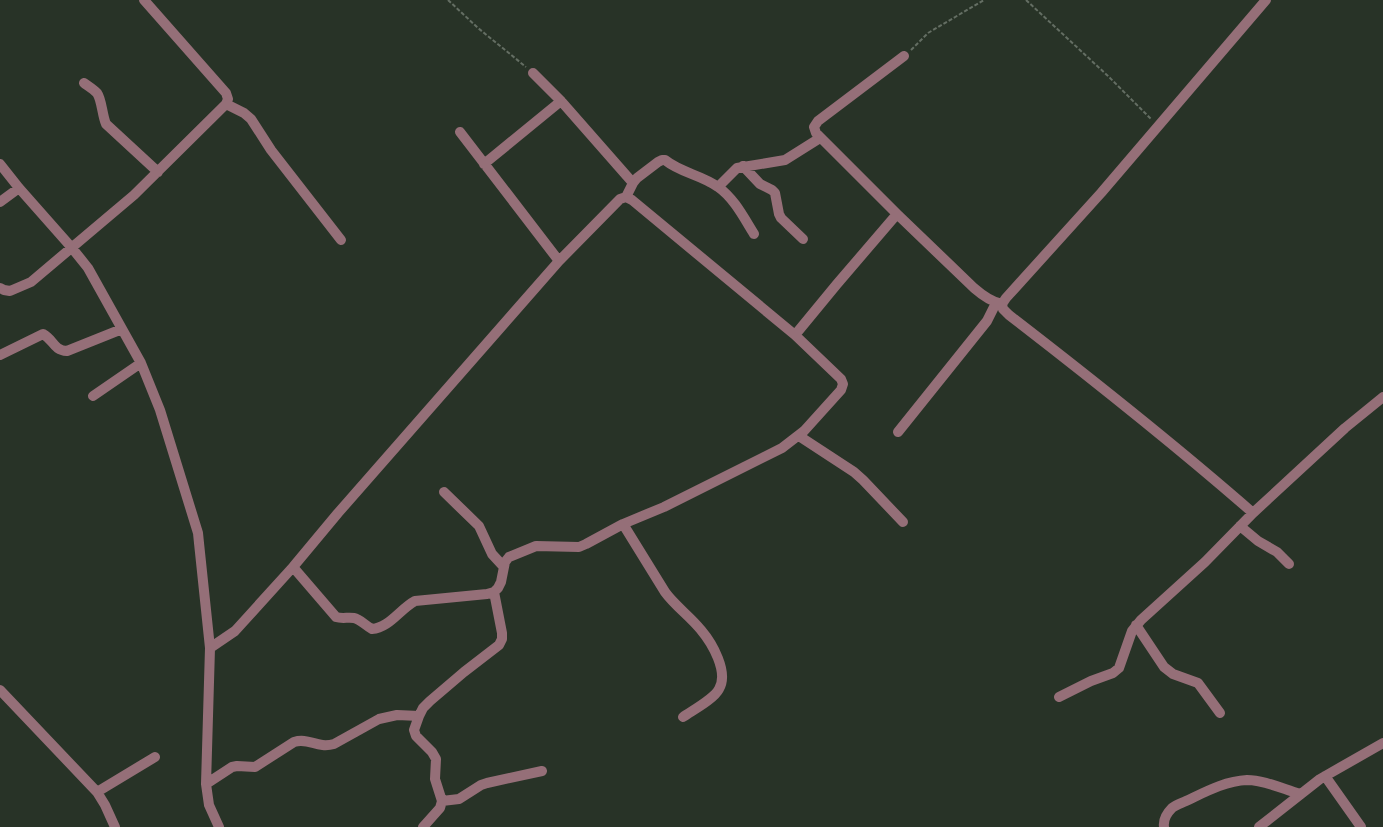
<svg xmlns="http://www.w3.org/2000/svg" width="1383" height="827" font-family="'DejaVu Sans',sans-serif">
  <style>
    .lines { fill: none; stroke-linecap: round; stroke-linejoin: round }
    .path { stroke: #646e63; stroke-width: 2; stroke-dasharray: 4 2; stroke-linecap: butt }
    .minor { stroke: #956f78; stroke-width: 10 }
  </style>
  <rect width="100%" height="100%" fill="#283327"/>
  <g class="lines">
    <path class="path" d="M 448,0 L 478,28 L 526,67
      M 1026,0 L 1108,76 L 1151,119
      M 911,50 L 928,33 L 984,0"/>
    <path class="minor" d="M 904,56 L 818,121 L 814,127 L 816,133 L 897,214 L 974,288 C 982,295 991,302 1002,304
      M 533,73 L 561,101 L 633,183
      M 84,83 C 88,86 93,89 97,93 C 102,100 102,115 106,124 L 158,172
      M 226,104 L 244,113 L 251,119 L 271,150 L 341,240
      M 460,132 L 559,261
      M 0,164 L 19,188 L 72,248 L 88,268 L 141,363 L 160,410 L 198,533 L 199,543 L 210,648 L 206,784 L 209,805 L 219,827
      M 484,164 L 561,101
      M 743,166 L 760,184 L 772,190 L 775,193 L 779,214 L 781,218 L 803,239
      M 718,187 L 737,168 L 785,160 L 820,138
      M 626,197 L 633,183 L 637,178 L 658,162 L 662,160 L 665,160 C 681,173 702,175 718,187 C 734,198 744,218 754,234
      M 0,202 L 19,188
      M 0,288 L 4,290 L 10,291 L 31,282 L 134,195 L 226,104 L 228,99 L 226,93 L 144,0
      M 795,335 L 837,284 L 897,214
      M 0,355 L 43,334 C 54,340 53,350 67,351 L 122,329
      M 93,396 L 141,363
      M 898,432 L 987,321 L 996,303
      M 799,436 L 854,472 L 863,480 L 903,522
      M 444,492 L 479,526 L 492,554 L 504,567
      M 1253,513 C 1174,444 1092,379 1009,315 L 1003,309 L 1002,304 L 1006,298 L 1101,193 L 1266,0
      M 623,524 L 665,592 C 675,606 690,616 701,630 C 712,643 729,672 719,689 C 714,699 693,710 683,717
      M 1240,526 L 1258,541 L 1277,552 L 1289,564
      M 1136,625 L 1164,667 L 1173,674 L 1198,683 L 1220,713
      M 210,648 L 235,631 L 293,567 L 338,513 L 559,261 L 620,199 L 626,197 L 632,200 L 795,335 L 841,379 L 843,384 L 841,390 L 804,431 L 782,448 L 664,507 L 623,524 L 586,544 L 579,547 L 536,546 L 509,557 L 505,562 L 501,582 L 498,588 L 494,592 L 487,594 L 415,601 C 400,609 389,628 372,629 C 366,626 360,619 354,618 C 348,617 342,619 336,617 L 293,567
      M 0,690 L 97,792 L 105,805 L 115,827
      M 1059,697 L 1091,681 L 1113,673 L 1119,668 L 1132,631 L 1141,620 L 1205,562 L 1253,513 L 1345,428 L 1383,397
      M 1325,776 L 1361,827
      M 206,784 L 232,767 L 237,766 L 255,767 L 294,742 C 309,737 317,749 334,744 L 379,719 L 397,715 L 419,716
      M 97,792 L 155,757
      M 442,801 L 459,799 L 481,785 L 487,783 L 542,771
      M 423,827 L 440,808 L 442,801 L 435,779 L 436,759 L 432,752 L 416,736 L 414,730 L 419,716 L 423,708 L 430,701 L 464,672 L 499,645 L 502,639 L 502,633 L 494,592
      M 1164,827 C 1163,820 1167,813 1172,808 C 1176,805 1182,803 1186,801 C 1205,792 1225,781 1247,780 C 1264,780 1283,789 1300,794
      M 1259,827 L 1320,779 L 1383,743"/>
  </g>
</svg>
